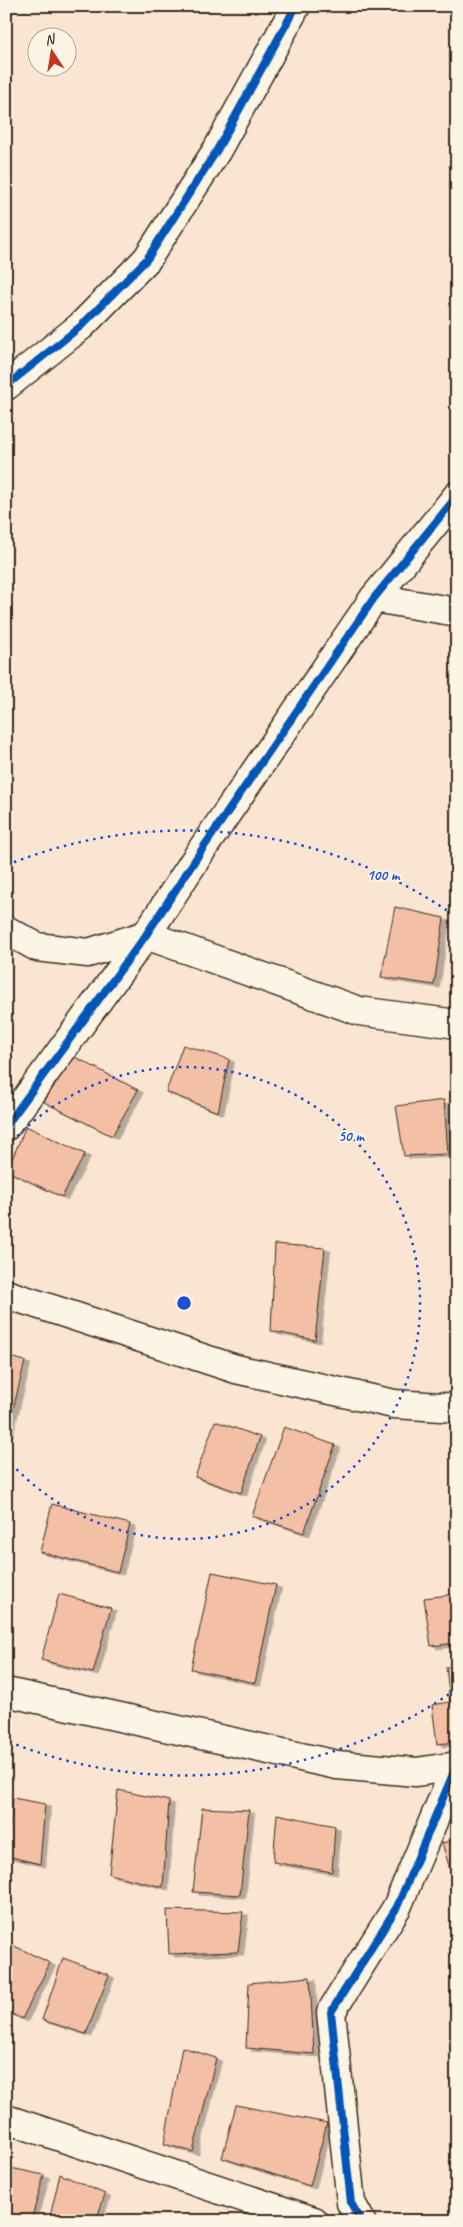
<svg xmlns="http://www.w3.org/2000/svg" width="463" height="2227" font-family="Caveat,sans-serif">
  <style>
    .building { fill: #f3bfa5; stroke: #3b2a1e; filter: url(#shadow) }
    .lines { fill: none; stroke-linecap: round; stroke-linejoin: round }
    .minor-casing { stroke: #3b2a1e; stroke-width: 31 }
    .minor { stroke: #fcf5e5; stroke-width: 28 }
    .cycleway-casing { stroke: #fcf5e5; stroke-width: 11 }
    .cycleway { stroke: #0057b8; stroke-width: 8 }
    .ring { fill: none; stroke: #1d4ed8; stroke-width: 2.5; stroke-dasharray: 2.5 5 }
    .centre { fill: #1d4ed8; stroke: #fcf5e5; stroke-width: 2.5 }
    .ring-label { font-size: 15px; text-anchor: middle; font-weight: bold; fill: #1d4ed8; stroke: #fcf5e5; stroke-width: 4; stroke-linejoin: round; paint-order: stroke }
  </style>
  <defs>
    <filter id="shadow"><feDropShadow dx="5.5" dy="3" stdDeviation="0" flood-color="#0004"/></filter>
  </defs>
  <rect width="100%" height="100%" fill="#f9e5d2"/>
  <filter id="ink" filterUnits="userSpaceOnUse"><feTurbulence type="fractalNoise" baseFrequency=".02" numOctaves="2"/><feDisplacementMap in="SourceGraphic" scale="10" xChannelSelector="R" yChannelSelector="G"/><feConvolveMatrix kernelMatrix="1 2 1 2 8 2 1 2 1" color-interpolation-filters="sRGB"/></filter>
  <g filter="url(#ink)">
    <path class="building" d="M 395,907 L 444,918 L 434,985 L 381,977 Z
      M 183,1045 L 229,1059 L 218,1112 L 166,1092 Z
      M 73,1056 L 138,1090 L 112,1136 L 44,1102 Z
      M 444,1100 L 448,1154 L 404,1156 L 396,1106 Z
      M 26,1126 L 85,1154 L 62,1197 L 7,1171 Z
      M 275,1244 L 325,1248 L 315,1340 L 271,1331 Z
      M 6,1356 L 25,1361 L 6,1438 Z
      M 215,1421 L 260,1437 L 241,1493 L 195,1477 Z
      M 284,1427 L 335,1445 L 304,1533 L 252,1516 Z
      M 52,1504 L 130,1524 L 118,1572 L 40,1552 Z
      M 212,1572 L 276,1585 L 255,1683 L 191,1669 Z
      M 59,1594 L 111,1608 L 93,1673 L 41,1660 Z
      M 457,1594 L 457,1643 L 431,1646 L 424,1598 Z
      M 457,1666 L 457,1742 L 437,1744 L 432,1705 L 450,1702 L 446,1667 Z
      M 118,1790 L 169,1801 L 163,1887 L 109,1874 Z
      M 13,1798 L 45,1804 L 40,1864 L 7,1856 Z
      M 202,1808 L 249,1810 L 240,1895 L 193,1892 Z
      M 277,1814 L 335,1826 L 332,1872 L 273,1862 Z
      M 457,1839 L 457,1892 L 442,1843 Z
      M 167,1910 L 243,1912 L 238,1952 L 169,1954 Z
      M 6,1942 L 50,1963 L 22,2019 L 6,2011 Z
      M 63,1958 L 109,1975 L 86,2034 L 42,2020 Z
      M 310,1977 L 314,2054 L 246,2048 L 249,1983 Z
      M 182,2047 L 216,2058 L 193,2152 L 164,2144 Z
      M 236,2105 L 327,2123 L 310,2186 L 222,2158 Z
      M 6,2167 L 44,2175 L 31,2221 L 6,2221 Z
      M 60,2174 L 105,2194 L 96,2221 L 49,2221 Z
      M 144,2212 L 160,2221 L 139,2221 Z"/>
    <g class="lines">
      <g class="minor-casing">
        <path id="minor" d="M 6,386 L 81,326 L 147,259 L 217,150 L 296,6
          M 374,598 L 457,612
          M 6,930 L 37,947 L 88,953 L 146,935 L 359,1011 L 457,1024
          M 6,1126 L 146,935 L 203,848 L 374,598 L 457,496
          M 6,1294 L 236,1369 L 394,1404 L 457,1408
          M 6,1692 L 337,1765 L 416,1772 L 457,1766
          M 6,2119 L 314,2221
          M 361,2221 L 351,2203 L 331,2012 L 397,1907 L 456,1767"/>
      </g>
      <use href="#minor" class="minor"/>
      <g class="cycleway-casing">
        <path id="cycleway" d="M 6,386 L 81,326 L 147,259 L 217,150 L 296,6
          M 6,1126 L 146,935 L 203,848 L 374,598 L 457,496
          M 361,2221 L 351,2203 L 331,2012 L 397,1907 L 456,1767"/>
      </g>
      <use href="#cycleway" class="cycleway"/>
    </g>
  </g>
  <g class="ring">
    <path d="M7 1147A236 236 0 1 1 7 1459"/>
    <path d="M455 1690A472 472 0 0 1 7 1741M7 865A472 472 0 0 1 455 916"/>
  </g>
  <circle cx="184" cy="1303" r="8" class="centre"/>
  <g class="ring-label">
    <text x="383" y="880">100 m</text>
    <text x="351" y="1141">50 m</text>
  </g>
  <rect width="463" height="2227" fill="none" stroke="#fcf5e5" stroke-width="25"/>
  <rect x="12" y="12" width="438" height="2202" fill="none" stroke="#3b2a1e" stroke-width="2" filter="url(#ink)"/>
  <g transform="translate(52 52) rotate(348)"><circle r="24" fill="#fcf5e5" stroke="#afa495"/>
  <path d="M0-4L9 19L0 12L-9 19Z" fill="#c8321e"/>
  <text y="-8" font-size="14" font-weight="bold" text-anchor="middle" fill="#3b2a1e">N</text>
  </g>
</svg>
